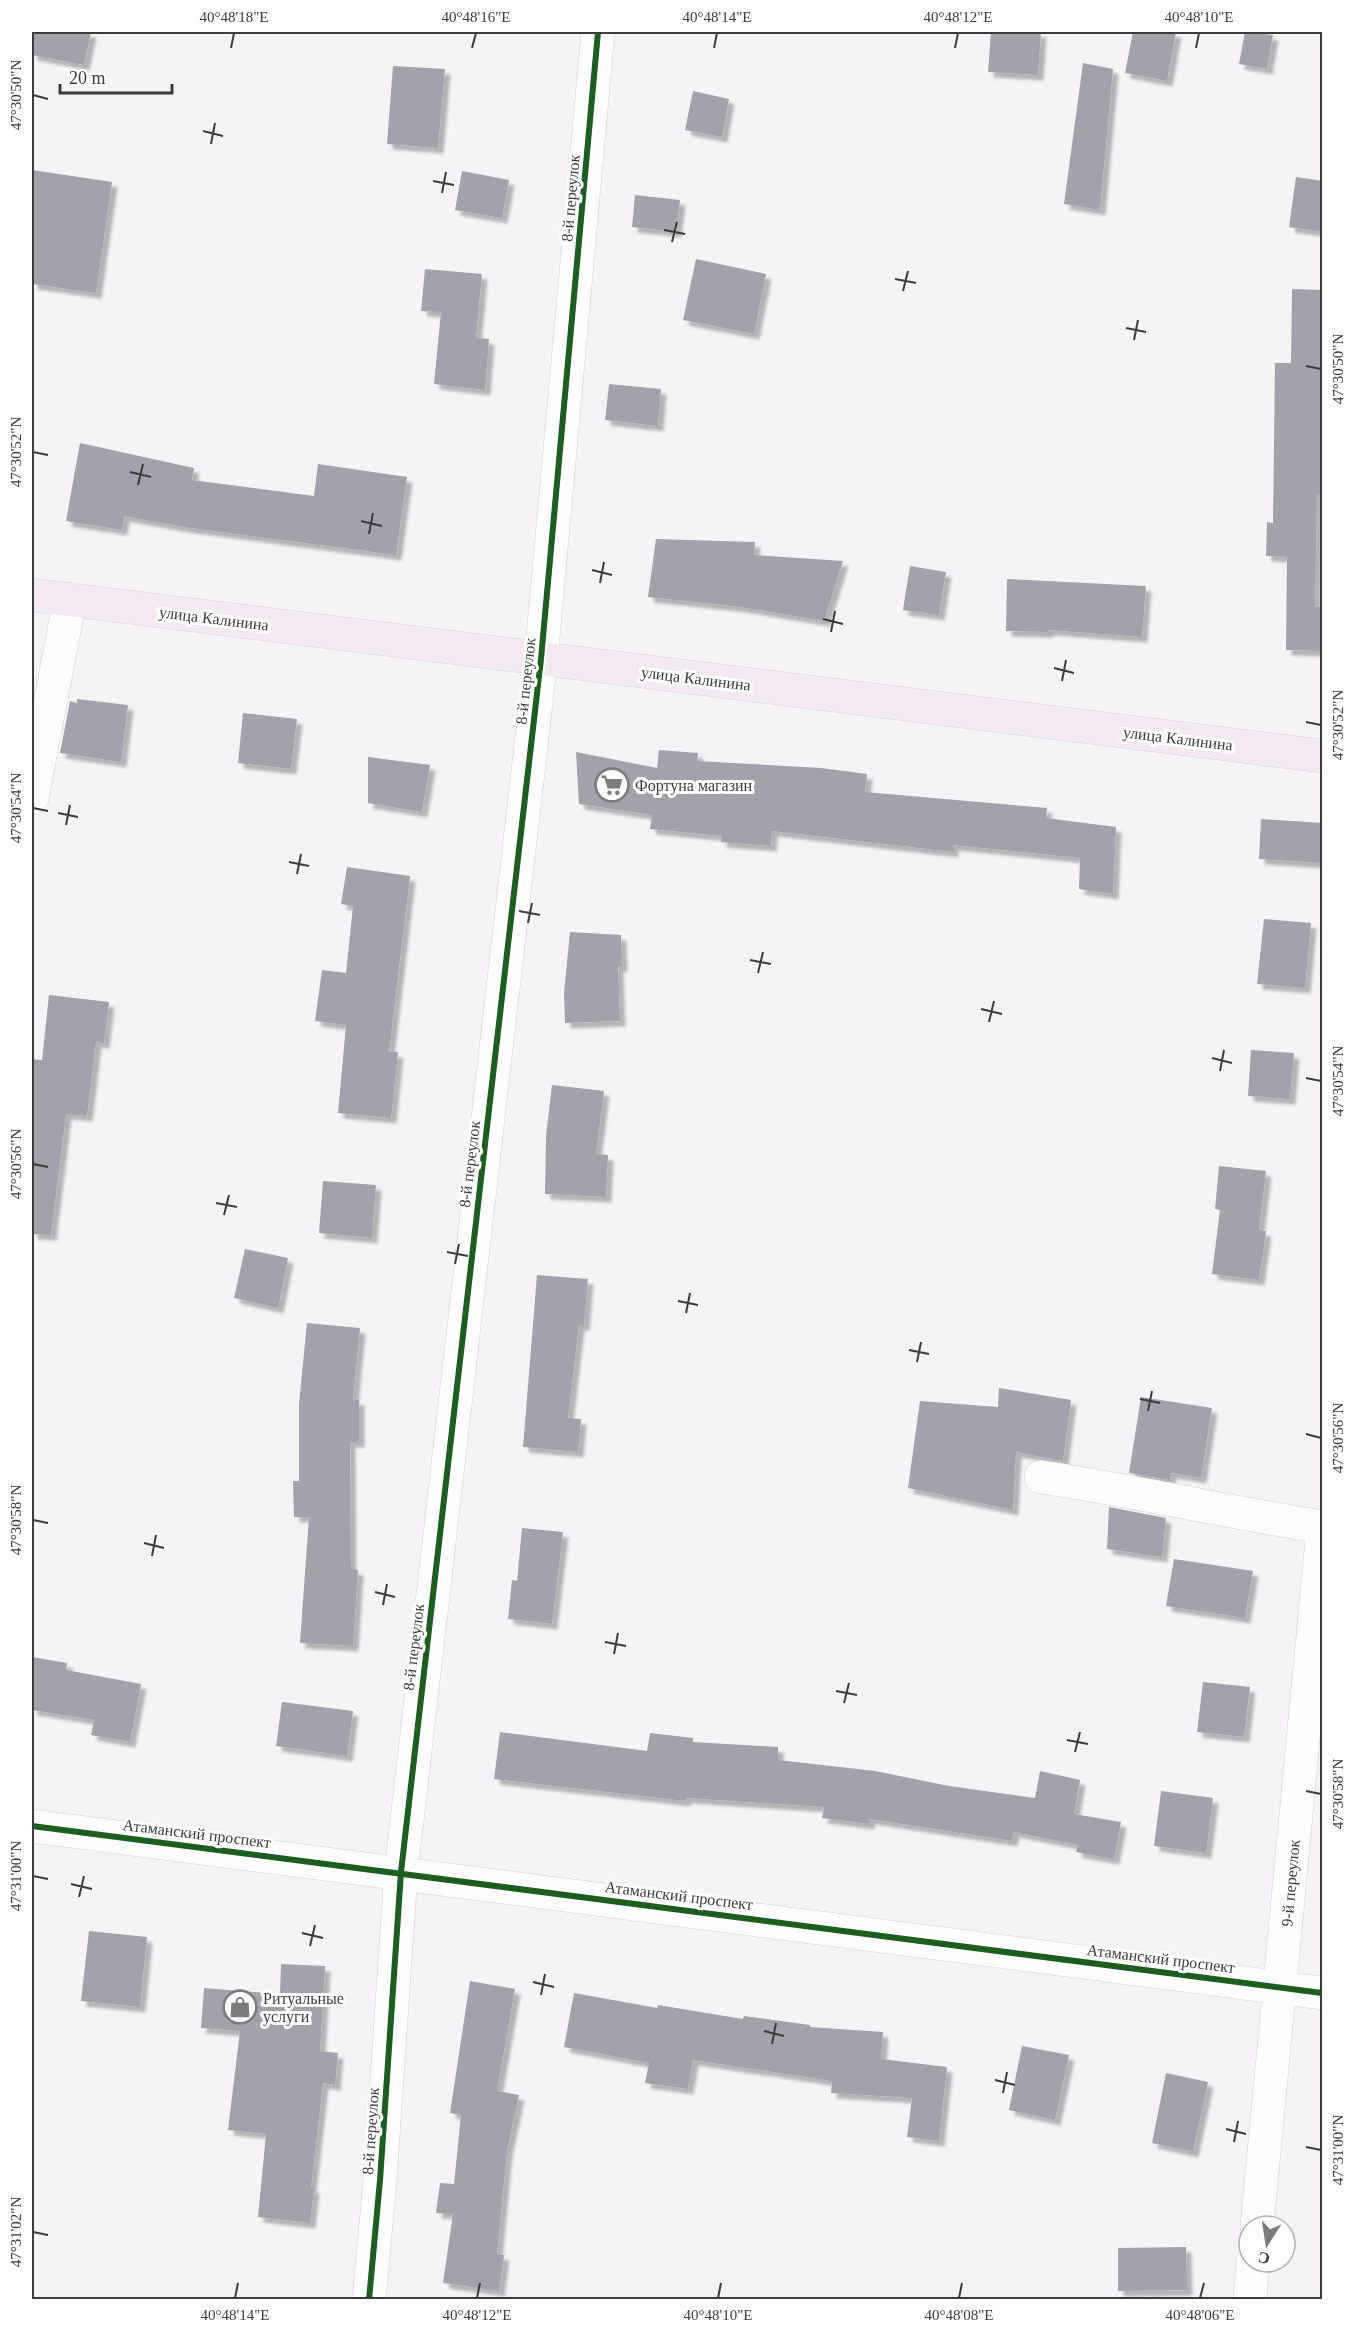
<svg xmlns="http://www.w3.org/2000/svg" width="1354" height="2331" font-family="Georgia,serif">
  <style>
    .building { fill: #a3a2aa; filter: url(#shadow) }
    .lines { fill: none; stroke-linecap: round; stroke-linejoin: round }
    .minor-casing { stroke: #d1d0d2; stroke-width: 34 }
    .major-casing { stroke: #d0d0d1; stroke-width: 34 }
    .minor { stroke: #fefdfe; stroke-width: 33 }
    .major { stroke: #f3eaf1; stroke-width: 33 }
    .cycleway-casing { stroke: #fff; stroke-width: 10 }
    .cycleway { stroke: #1b5e20; stroke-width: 6 }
    .ticks { fill: none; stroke: #3c3b3d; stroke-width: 2 }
    .labels { text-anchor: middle; stroke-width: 6; stroke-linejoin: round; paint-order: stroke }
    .street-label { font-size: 16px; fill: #3c3b3d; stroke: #fff }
    .poi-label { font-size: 16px; fill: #3c3b3d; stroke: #fff; text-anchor: start }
    .neatline { fill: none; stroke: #3c3b3d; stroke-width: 2 }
    .ticks-label { font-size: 15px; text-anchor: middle; fill: #3c3b3d }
  </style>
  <defs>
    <filter id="shadow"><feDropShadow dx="5.5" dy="5.5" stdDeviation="1.5" flood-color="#0004"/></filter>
  </defs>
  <rect width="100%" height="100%" fill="#f5f3f6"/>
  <path class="building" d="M 32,32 L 91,32 L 84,65 L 32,55 Z
    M 991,32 L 1041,32 L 1038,75 L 988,72 Z
    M 1133,32 L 1176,32 L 1167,81 L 1125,73 Z
    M 1245,32 L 1273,35 L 1267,69 L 1239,64 Z
    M 1083,63 L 1113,69 L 1100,210 L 1064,204 Z
    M 393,66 L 445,69 L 438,148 L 387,144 Z
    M 693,91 L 729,99 L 722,137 L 685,130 Z
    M 32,170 L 112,182 L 96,293 L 32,284 Z
    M 462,171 L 509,180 L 502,218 L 455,210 Z
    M 1296,177 L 1323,181 L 1323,232 L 1289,227 Z
    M 635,195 L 680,200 L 676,232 L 632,227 Z
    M 696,259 L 766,274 L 754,334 L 683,320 Z
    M 425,269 L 482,274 L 476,338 L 489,339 L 485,390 L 434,384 L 441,312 L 421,311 Z
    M 1292,289 L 1323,290 L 1323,411 L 1320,411 L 1320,494 L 1317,494 L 1315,607 L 1323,607 L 1323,651 L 1286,650 L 1287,557 L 1266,556 L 1267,522 L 1273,523 L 1275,363 L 1291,363 Z
    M 609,384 L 661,389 L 658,426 L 605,420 Z
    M 80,443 L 194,468 L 192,480 L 314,496 L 318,464 L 407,477 L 396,555 L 183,527 L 124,516 L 122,530 L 66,521 Z
    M 656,539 L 755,542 L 754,555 L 843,561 L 824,621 L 741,607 L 648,597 Z
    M 910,566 L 946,572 L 939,615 L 903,610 Z
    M 1007,579 L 1146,586 L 1142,637 L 1048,630 L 1048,632 L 1006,631 Z
    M 77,699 L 128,705 L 121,762 L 60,753 L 70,701 L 77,703 Z
    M 243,713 L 297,719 L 291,769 L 238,763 Z
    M 659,750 L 698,753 L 697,761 L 821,768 L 867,774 L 865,792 L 1047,808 L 1046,818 L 1116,827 L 1113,894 L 1079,889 L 1080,858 L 953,845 L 953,852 L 772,831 L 771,846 L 721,842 L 722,836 L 650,829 L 652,815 L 579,804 L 576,752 L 657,768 Z
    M 368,757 L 430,765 L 422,812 L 368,803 Z
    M 1261,819 L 1323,823 L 1321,863 L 1259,859 Z
    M 347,867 L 410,876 L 389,1052 L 398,1052 L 391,1118 L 338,1113 L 346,1025 L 315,1021 L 322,970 L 346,973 L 353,906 L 341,904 Z
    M 1264,919 L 1311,923 L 1305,988 L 1257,984 Z
    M 570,932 L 621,935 L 622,967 L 618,966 L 620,1021 L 565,1023 L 564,993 Z
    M 49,995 L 109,1002 L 104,1043 L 96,1042 L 87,1116 L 66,1114 L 51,1235 L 32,1234 L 32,1059 L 42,1060 Z
    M 1251,1050 L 1294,1053 L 1290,1099 L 1248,1096 Z
    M 552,1085 L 604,1091 L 596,1154 L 608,1155 L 606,1197 L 545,1194 L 546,1136 Z
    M 1219,1166 L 1266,1171 L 1259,1230 L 1266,1231 L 1259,1280 L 1212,1274 L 1220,1210 L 1215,1209 Z
    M 323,1181 L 376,1185 L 372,1238 L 319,1233 Z
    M 245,1249 L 288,1258 L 278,1308 L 234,1298 Z
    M 537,1275 L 588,1279 L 584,1325 L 579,1325 L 568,1418 L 581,1419 L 578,1452 L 523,1447 Z
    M 307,1323 L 360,1328 L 353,1400 L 359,1400 L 359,1442 L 350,1442 L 351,1569 L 358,1570 L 353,1646 L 300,1643 L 309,1517 L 294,1517 L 293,1481 L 299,1481 L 299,1404 Z
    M 999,1388 L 1071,1400 L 1063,1461 L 1016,1452 L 1013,1510 L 908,1488 L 920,1401 L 998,1407 Z
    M 1141,1397 L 1212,1408 L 1201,1478 L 1171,1473 L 1170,1480 L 1129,1473 Z
    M 1109,1507 L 1166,1518 L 1162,1557 L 1107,1549 Z
    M 522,1528 L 563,1532 L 552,1624 L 508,1619 L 512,1580 L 517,1581 Z
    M 1174,1559 L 1253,1571 L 1245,1618 L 1166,1606 Z
    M 32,1657 L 67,1663 L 66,1670 L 141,1684 L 130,1742 L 91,1735 L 94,1720 L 32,1710 Z
    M 1203,1682 L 1250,1687 L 1244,1737 L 1197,1732 Z
    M 282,1702 L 353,1711 L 347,1756 L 276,1746 Z
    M 500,1732 L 647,1751 L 650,1733 L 693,1738 L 693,1742 L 778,1747 L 778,1760 L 875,1771 L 949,1786 L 1035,1798 L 1040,1771 L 1080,1780 L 1074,1814 L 1121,1822 L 1114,1859 L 1076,1852 L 1078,1845 L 1014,1832 L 1012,1841 L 870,1819 L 869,1824 L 822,1818 L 824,1807 L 686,1798 L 685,1801 L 494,1779 Z
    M 1161,1791 L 1213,1798 L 1206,1853 L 1154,1846 Z
    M 89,1931 L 147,1937 L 140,2007 L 81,2001 Z
    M 281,1964 L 325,1966 L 320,2051 L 338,2053 L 335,2085 L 323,2083 L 311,2188 L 314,2188 L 310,2223 L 258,2217 L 266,2134 L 228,2130 L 240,2031 L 201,2028 L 204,1988 L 280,1994 Z
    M 470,1981 L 515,1989 L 497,2091 L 519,2095 L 507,2151 L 497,2254 L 504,2255 L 499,2291 L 443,2283 L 453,2214 L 436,2213 L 440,2183 L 454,2184 L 461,2115 L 450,2113 Z
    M 574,1993 L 657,2008 L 658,2005 L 743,2019 L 744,2016 L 810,2025 L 810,2027 L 883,2032 L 881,2059 L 947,2067 L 939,2141 L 907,2137 L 912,2098 L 831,2093 L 832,2081 L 693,2060 L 688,2089 L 645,2083 L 649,2063 L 564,2047 Z
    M 1022,2046 L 1069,2055 L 1055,2120 L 1009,2110 Z
    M 1166,2073 L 1208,2082 L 1193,2152 L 1152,2143 Z
    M 1186,2247 L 1187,2290 L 1118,2291 L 1118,2248 Z"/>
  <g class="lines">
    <g class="minor-casing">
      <path id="minor" d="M 32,798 L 70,599
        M 1041,1477 C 1135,1491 1228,1512 1322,1527
        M 32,1826 L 1322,1993
        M 1257,2226 L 1322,1540
        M 369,2300 L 380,2180 L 401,1872 L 541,659 L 598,32
        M 1250,2300 L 1253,2262"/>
    </g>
    <g class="major-casing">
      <path id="major" d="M 32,595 L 1322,756"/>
    </g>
    <use href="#minor" class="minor"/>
    <use href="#major" class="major"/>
    <g class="cycleway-casing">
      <path id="cycleway" d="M 32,1826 L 1322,1993
        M 369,2300 L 380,2180 L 401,1872 L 541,659 L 598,32"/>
    </g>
    <use href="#cycleway" class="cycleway"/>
  </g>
  <path class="ticks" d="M 231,48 L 234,33M 472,48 L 476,33M 714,48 L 717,33M 955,48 L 958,33M 1196,48 L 1199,33M 33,95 L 48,99M 203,131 L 223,136M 211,144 L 215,123M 433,181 L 454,185M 442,193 L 446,172M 664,230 L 685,234M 672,242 L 677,222M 895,279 L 916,283M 903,291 L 908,271M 1126,328 L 1146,332M 1134,340 L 1138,320M 1306,366 L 1321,369M 33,452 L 48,455M 130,472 L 151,477M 138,485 L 143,464M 361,521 L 382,526M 369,534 L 373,513M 592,570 L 612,575M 600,583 L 604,562M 823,619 L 843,624M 831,632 L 835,611M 1054,668 L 1074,673M 1062,681 L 1066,660M 1306,722 L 1321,725M 33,808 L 48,811M 58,813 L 78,817M 66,825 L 70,805M 289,862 L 309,866M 297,874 L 301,854M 519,911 L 540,915M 528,923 L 532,903M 750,960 L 771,964M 758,973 L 763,952M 981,1009 L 1002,1014M 989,1022 L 994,1001M 1212,1058 L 1232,1063M 1220,1071 L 1224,1050M 1306,1078 L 1321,1081M 33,1164 L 48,1167M 216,1203 L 237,1207M 224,1215 L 229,1195M 447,1252 L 468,1256M 455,1264 L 459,1244M 678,1301 L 698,1305M 686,1313 L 690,1293M 909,1350 L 929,1354M 917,1362 L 921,1342M 1140,1399 L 1160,1403M 1148,1411 L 1152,1391M 1306,1434 L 1321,1438M 33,1520 L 48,1523M 144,1543 L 164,1548M 152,1556 L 156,1535M 375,1592 L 395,1597M 383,1605 L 387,1584M 605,1642 L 626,1646M 614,1654 L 618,1633M 836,1691 L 857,1695M 844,1703 L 849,1683M 1067,1740 L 1088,1744M 1075,1752 L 1080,1732M 1306,1791 L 1321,1794M 33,1876 L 48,1879M 71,1884 L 92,1889M 79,1897 L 84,1876M 302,1933 L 323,1938M 310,1946 L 315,1925M 533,1982 L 554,1987M 541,1995 L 545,1974M 764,2031 L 784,2036M 772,2044 L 776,2023M 995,2080 L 1015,2085M 1003,2093 L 1007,2072M 1226,2129 L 1246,2134M 1234,2142 L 1238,2121M 1306,2147 L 1321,2150M 33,2232 L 48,2235M 235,2298 L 238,2283M 477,2298 L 480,2283M 718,2298 L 721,2283M 959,2298 L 962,2283M 1200,2298 L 1204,2283"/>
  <defs>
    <g id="supermarket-ring" transform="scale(1.725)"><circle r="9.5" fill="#fff" stroke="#7d7b7e" stroke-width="1.5"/><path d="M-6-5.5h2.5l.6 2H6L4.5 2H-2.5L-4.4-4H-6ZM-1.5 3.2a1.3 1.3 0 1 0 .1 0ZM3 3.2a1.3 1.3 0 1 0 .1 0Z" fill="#7d7b7e"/></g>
    <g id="shop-ring" transform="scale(1.725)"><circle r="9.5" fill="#fff" stroke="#7d7b7e" stroke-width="1.5"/><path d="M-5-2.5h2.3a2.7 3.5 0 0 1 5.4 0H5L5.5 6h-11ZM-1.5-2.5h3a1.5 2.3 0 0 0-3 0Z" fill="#7d7b7e"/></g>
  </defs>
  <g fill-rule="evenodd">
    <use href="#supermarket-ring" x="612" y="785"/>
    <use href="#shop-ring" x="240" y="2007"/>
  </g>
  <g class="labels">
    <g class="street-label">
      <text transform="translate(570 198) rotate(-85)" y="6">8-й переулок</text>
      <text transform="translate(214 618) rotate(7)" y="6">улица Калинина</text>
      <text transform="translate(696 678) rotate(7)" y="6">улица Калинина</text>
      <text transform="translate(525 681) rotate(-84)" y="6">8-й переулок</text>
      <text transform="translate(1178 738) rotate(7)" y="6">улица Калинина</text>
      <text transform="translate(469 1164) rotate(-83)" y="6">8-й переулок</text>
      <text transform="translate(413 1647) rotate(-83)" y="6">8-й переулок</text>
      <text transform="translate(197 1833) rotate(7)" y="6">Атаманский проспект</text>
      <text transform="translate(1290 1883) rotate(-85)" y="6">9-й переулок</text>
      <text transform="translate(679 1895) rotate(7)" y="6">Атаманский проспект</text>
      <text transform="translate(1161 1958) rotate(7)" y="6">Атаманский проспект</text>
      <text transform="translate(370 2131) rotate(-86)" y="6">8-й переулок</text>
    </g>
    <g class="poi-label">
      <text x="635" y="791">Фортуна магазин</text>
      <text x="263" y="2004">Ритуальные<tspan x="263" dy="18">услуги</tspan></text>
    </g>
  </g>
  <rect width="1354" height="2331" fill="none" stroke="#ffffff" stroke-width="66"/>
  <g transform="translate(1267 2244) rotate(192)"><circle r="28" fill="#ffffff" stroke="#b1b1b1" stroke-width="1.5"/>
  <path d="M0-4.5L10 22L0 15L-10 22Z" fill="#7d7b7e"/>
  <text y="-9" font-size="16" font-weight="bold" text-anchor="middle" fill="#3c3b3d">С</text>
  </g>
  <path d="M60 84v9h112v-9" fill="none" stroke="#3c3b3d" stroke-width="3"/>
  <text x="69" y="84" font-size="18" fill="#3c3b3d" stroke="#ffffff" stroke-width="4.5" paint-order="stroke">20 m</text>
  <rect x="33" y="33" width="1288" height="2265" class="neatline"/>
  <g class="ticks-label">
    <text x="234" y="22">40°48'18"E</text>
    <text x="476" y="22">40°48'16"E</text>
    <text x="717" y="22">40°48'14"E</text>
    <text x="958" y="22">40°48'12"E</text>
    <text x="1199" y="22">40°48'10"E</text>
    <text transform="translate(16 95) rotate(-90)" y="5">47°30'50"N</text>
    <text transform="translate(1338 369) rotate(-90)" y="5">47°30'50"N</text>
    <text transform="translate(16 452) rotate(-90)" y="5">47°30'52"N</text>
    <text transform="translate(1338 725) rotate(-90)" y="5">47°30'52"N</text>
    <text transform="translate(16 808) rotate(-90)" y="5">47°30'54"N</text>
    <text transform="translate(1338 1081) rotate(-90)" y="5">47°30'54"N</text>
    <text transform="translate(16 1164) rotate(-90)" y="5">47°30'56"N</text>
    <text transform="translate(1338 1438) rotate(-90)" y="5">47°30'56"N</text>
    <text transform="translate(16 1520) rotate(-90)" y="5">47°30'58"N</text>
    <text transform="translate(1338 1794) rotate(-90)" y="5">47°30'58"N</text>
    <text transform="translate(16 1876) rotate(-90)" y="5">47°31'00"N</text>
    <text transform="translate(1338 2150) rotate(-90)" y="5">47°31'00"N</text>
    <text transform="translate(16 2232) rotate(-90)" y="5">47°31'02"N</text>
    <text x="235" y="2320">40°48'14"E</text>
    <text x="477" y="2320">40°48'12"E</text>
    <text x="718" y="2320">40°48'10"E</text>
    <text x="959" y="2320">40°48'08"E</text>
    <text x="1200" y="2320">40°48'06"E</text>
  </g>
</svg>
